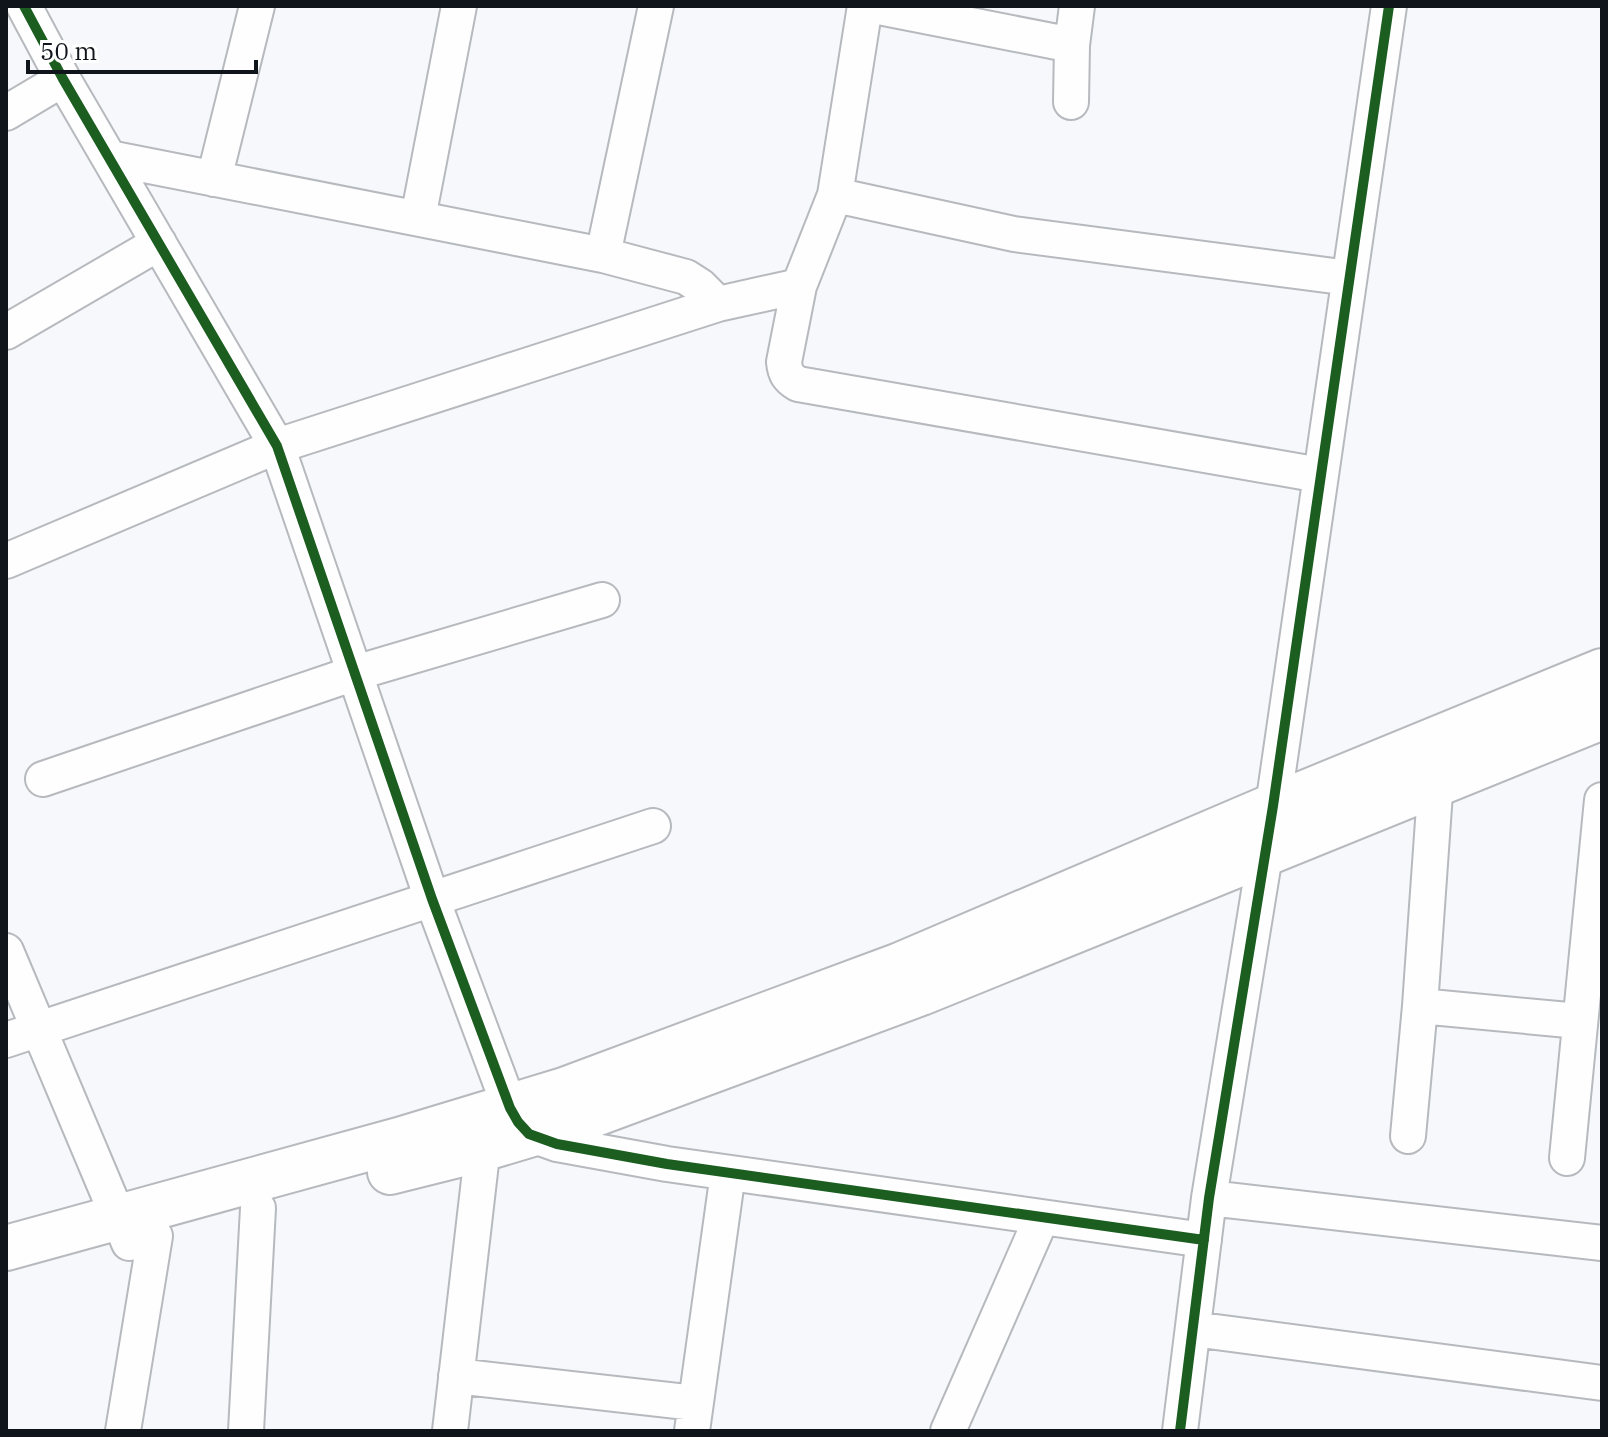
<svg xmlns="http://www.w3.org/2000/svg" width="1608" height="1437" font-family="'IBM Plex Serif',serif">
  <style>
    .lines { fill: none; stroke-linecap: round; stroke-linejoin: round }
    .minor-casing { stroke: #b6b9be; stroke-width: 38 }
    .major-casing { stroke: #b6b9be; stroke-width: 48 }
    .minor { stroke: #fefefe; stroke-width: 34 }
    .major { stroke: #fefefe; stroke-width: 44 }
    .cycleway-casing { stroke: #fff; stroke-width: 15 }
    .cycleway { stroke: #1b5e20; stroke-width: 10 }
  </style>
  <rect width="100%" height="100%" fill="#f6f8fb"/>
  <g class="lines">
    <g class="minor-casing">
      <path id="minor" d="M 24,6 L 63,79 L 277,446 L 432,899 L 510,1108 L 518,1122 L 529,1134 L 557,1144 L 667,1164 L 1204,1240
        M 865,6 L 835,195 L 799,286 L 784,362 C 785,373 788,378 798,384 L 1320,475
        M 874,6 L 1072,45
        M 1071,102 L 1072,45 L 1077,6
        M 6,113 L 63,79
        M 109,158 L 603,255 L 686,277 L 700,286 L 718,304
        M 214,179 L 257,6
        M 835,195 L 1014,234 L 1349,278
        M 418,218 L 459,6
        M 603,255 L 656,6
        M 6,332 L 159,243
        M 6,561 L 277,446 L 718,304 L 799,286
        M 43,779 L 355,673 L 602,600
        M 6,951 L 129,1243
        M 1420,1006 L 1579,1021
        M 6,1040 L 653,826
        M 1408,1136 L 1420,1006 L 1437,764
        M 1567,1158 L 1602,800
        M 1209,1198 L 1602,1243
        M 1193,1329 L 1602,1383
        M 456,1376 L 695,1403
        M 123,1431 L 155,1236
        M 246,1431 L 258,1208
        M 450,1431 L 481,1163 L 483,1125
        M 692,1431 L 728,1173
        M 948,1431 L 1041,1219
        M 1180,1431 L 1209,1198 L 1273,806 L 1389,6"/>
    </g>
    <g class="major-casing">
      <path id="major" d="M 390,1172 L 482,1149 L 579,1120 L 921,993 L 1602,717
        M 6,1248 L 399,1140 L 564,1090 L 900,965 L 1273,806 L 1602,671"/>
    </g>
    <use href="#minor" class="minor"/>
    <use href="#major" class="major"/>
    <g class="cycleway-casing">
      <path id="cycleway" d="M 24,6 L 63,79 L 277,446 L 432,899 L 510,1108 L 518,1122 L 529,1134 L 557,1144 L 667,1164 L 1204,1240
        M 1180,1431 L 1209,1198 L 1273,806 L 1389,6"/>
    </g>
    <use href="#cycleway" class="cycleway"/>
  </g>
  <rect width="1608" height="1437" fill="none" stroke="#10151b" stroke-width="16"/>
  <path d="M28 60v12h228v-12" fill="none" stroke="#10151b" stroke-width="4"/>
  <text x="40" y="60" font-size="24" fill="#10151b" stroke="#ffffff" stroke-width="6" paint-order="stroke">50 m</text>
</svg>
